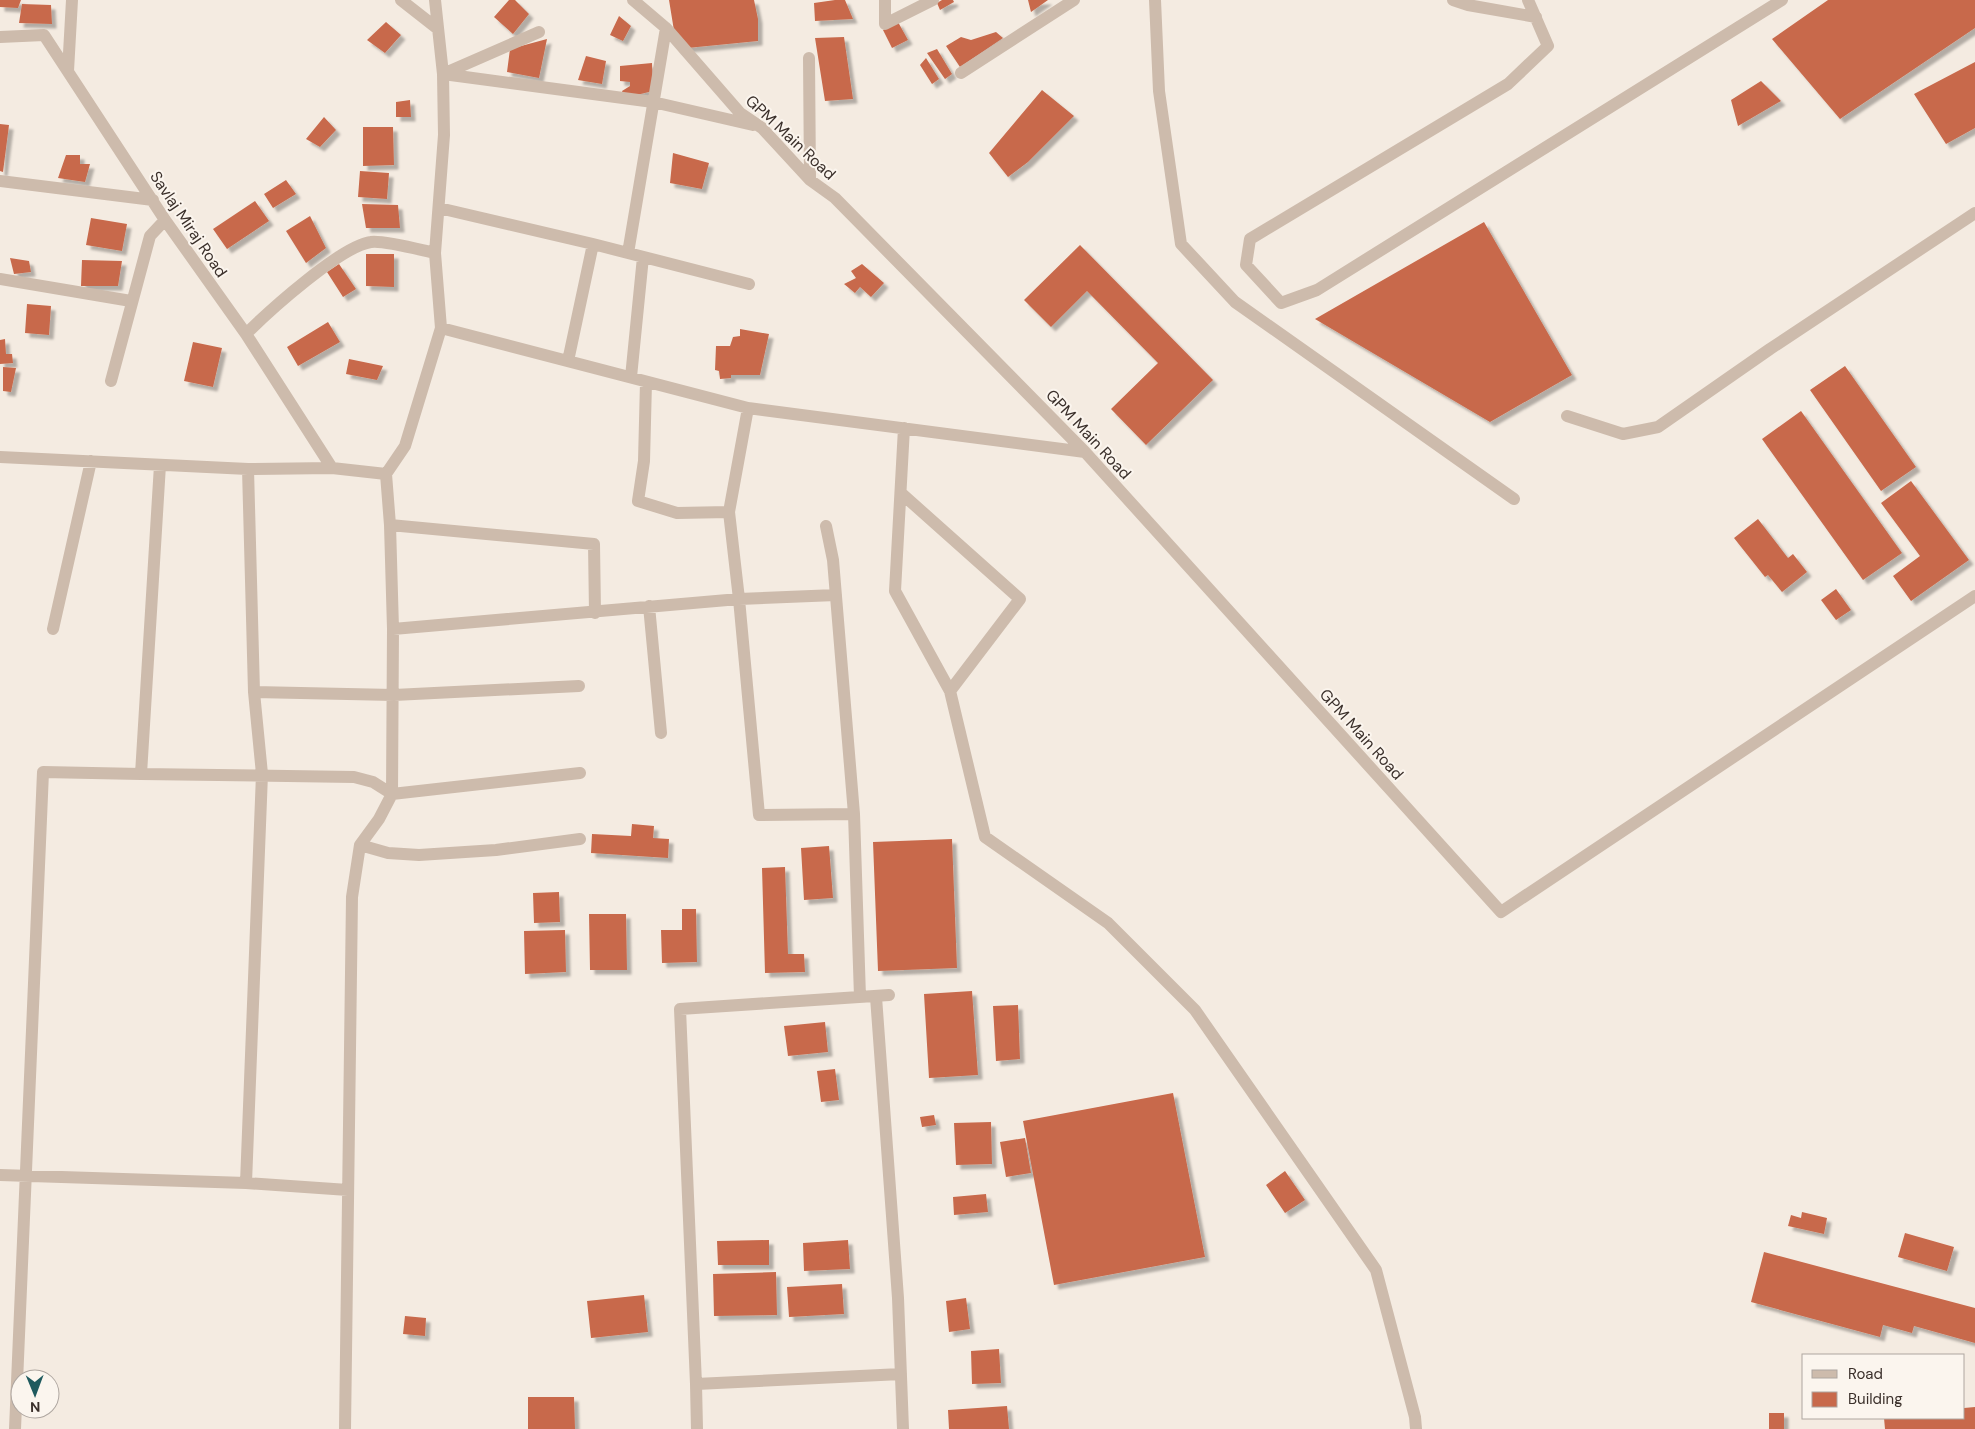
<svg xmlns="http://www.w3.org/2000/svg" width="1975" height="1429" font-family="'DM Sans',sans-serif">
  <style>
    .building { fill: #c8694b; filter: url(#shadow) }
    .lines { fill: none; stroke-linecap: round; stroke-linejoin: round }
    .minor { stroke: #cdbbac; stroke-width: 12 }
    .labels { text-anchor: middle; stroke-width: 4; stroke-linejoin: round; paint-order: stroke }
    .street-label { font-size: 16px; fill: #3b302b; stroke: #fbf5ee }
  </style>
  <defs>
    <filter id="shadow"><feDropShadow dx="4.5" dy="4.5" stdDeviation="1" flood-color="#0004"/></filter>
  </defs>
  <rect width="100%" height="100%" fill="#f4ebe1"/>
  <path class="building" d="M 0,0 L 21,0 L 18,8 L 0,7 Z
    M 509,0 L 515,0 L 529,14 L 513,34 L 494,17 Z
    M 669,0 L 754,0 L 758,19 L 758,41 L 677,49 Z
    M 835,0 L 845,0 L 853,19 L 815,21 L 814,3 Z
    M 942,0 L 953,0 L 954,2 L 940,10 L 937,3 Z
    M 1028,0 L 1048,0 L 1031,12 Z
    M 1828,0 L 1975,0 L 1975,28 L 1840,119 L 1772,39 Z
    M 22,4 L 51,5 L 52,24 L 19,23 Z
    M 619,16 L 631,26 L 623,41 L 610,35 Z
    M 386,22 L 401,35 L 385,53 L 367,40 Z
    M 898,22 L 908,40 L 892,48 L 883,30 Z
    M 996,32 L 1003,38 L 960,67 L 946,46 L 961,37 L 971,40 Z
    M 844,37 L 853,99 L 825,101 L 815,38 Z
    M 547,39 L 539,78 L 507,72 L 510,49 Z
    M 937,49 L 952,74 L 945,79 L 927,53 Z
    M 586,56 L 606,61 L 602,84 L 578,80 Z
    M 926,58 L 939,79 L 932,84 L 920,65 Z
    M 1975,62 L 1975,128 L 1946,144 L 1914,94 Z
    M 652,63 L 653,91 L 624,98 L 622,91 L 630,86 L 630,82 L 620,81 L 620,66 Z
    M 1761,81 L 1781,101 L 1738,126 L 1731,100 Z
    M 1042,90 L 1074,116 L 1028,162 L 1008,177 L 989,153 Z
    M 410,100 L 411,117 L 396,117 L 396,102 Z
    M 324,117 L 336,130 L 320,147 L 306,139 Z
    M 0,124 L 9,125 L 3,172 L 0,171 Z
    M 363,127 L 393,127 L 394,165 L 363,166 Z
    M 673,153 L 709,163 L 702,189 L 670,183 Z
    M 66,155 L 80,155 L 80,164 L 90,164 L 85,182 L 58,178 Z
    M 360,171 L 389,173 L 387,199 L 358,197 Z
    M 286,180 L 296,194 L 273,208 L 264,194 Z
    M 255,201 L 269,221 L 227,249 L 213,229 Z
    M 362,204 L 398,205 L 400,228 L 366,228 Z
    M 310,216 L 326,248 L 306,263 L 286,231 Z
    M 91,218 L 127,224 L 122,251 L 86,245 Z
    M 1484,222 L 1572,375 L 1490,422 L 1315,319 Z
    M 1080,245 L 1213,380 L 1146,445 L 1111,409 L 1158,363 L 1087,291 L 1051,327 L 1024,300 Z
    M 366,254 L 394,254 L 394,287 L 366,286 Z
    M 10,258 L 29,261 L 31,272 L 14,274 Z
    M 82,260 L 122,261 L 118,286 L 81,286 Z
    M 339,264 L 356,289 L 343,297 L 327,272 Z
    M 862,264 L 884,283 L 871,297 L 860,287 L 855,293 L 844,284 L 856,278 L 851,271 Z
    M 27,304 L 51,306 L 49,335 L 25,333 Z
    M 328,322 L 340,342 L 298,366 L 287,347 Z
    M 740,329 L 769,334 L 760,375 L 731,375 L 731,378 L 720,379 L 719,371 L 715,370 L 716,346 L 730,346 L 733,337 L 740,336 Z
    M 5,339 L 6,354 L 12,354 L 13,363 L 0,364 L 0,340 Z
    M 193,342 L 222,348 L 213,387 L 184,381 Z
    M 349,359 L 383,366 L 377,380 L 346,374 Z
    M 1845,366 L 1916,467 L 1881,491 L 1810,390 Z
    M 3,367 L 16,368 L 11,392 L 3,391 Z
    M 1801,411 L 1902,553 L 1863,580 L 1762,439 Z
    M 1911,481 L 1969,560 L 1911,601 L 1893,576 L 1920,556 L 1881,503 Z
    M 1758,519 L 1788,558 L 1793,554 L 1807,572 L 1782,592 L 1768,575 L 1765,577 L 1734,538 Z
    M 1836,589 L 1851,610 L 1836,620 L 1821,600 Z
    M 632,824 L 654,826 L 653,838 L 669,839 L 668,858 L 591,853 L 592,834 L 631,836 Z
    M 952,839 L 957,968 L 878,971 L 873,842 Z
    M 829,846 L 833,898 L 804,900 L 801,848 Z
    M 785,867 L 788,954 L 804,954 L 805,972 L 765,973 L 762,868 Z
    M 559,892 L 560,922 L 534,923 L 533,893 Z
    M 682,909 L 696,909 L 697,962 L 662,963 L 661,930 L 682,930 Z
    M 589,914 L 626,914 L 627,970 L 590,970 Z
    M 565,930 L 566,972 L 525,974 L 524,931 Z
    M 972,991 L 978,1075 L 929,1078 L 924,994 Z
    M 1018,1005 L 1020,1059 L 996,1061 L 993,1006 Z
    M 825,1022 L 828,1052 L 788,1056 L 784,1026 Z
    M 835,1069 L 839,1100 L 821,1102 L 817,1071 Z
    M 1173,1093 L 1205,1257 L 1054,1285 L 1023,1121 Z
    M 934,1115 L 936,1125 L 922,1127 L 920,1117 Z
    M 991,1122 L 992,1164 L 956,1165 L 954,1123 Z
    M 1025,1138 L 1031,1173 L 1006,1177 L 1000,1142 Z
    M 1285,1171 L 1305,1200 L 1285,1213 L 1266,1185 Z
    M 986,1194 L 988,1212 L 954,1215 L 953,1197 Z
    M 1802,1212 L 1827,1218 L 1824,1234 L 1788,1226 L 1791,1215 L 1801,1218 Z
    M 1905,1233 L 1954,1247 L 1947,1271 L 1898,1257 Z
    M 769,1240 L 769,1265 L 718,1265 L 717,1241 Z
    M 848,1240 L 850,1269 L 804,1271 L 803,1243 Z
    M 1764,1252 L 1975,1308 L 1975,1343 L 1914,1326 L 1912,1333 L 1883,1325 L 1880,1337 L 1751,1302 Z
    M 776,1272 L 777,1315 L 714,1316 L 713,1274 Z
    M 842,1284 L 844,1314 L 789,1317 L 787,1287 Z
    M 644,1295 L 648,1332 L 591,1338 L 587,1301 Z
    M 966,1298 L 970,1329 L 949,1332 L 946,1301 Z
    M 405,1316 L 426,1318 L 425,1336 L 403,1334 Z
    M 999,1349 L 1001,1383 L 972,1384 L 971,1351 Z
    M 528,1397 L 574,1397 L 575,1429 L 528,1429 Z
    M 1007,1406 L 1009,1429 L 949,1429 L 948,1410 Z
    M 1975,1407 L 1975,1429 L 1885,1429 L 1884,1418 L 1964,1418 L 1964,1408 Z
    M 1769,1413 L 1784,1413 L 1784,1429 L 1769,1429 Z"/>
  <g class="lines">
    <path class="minor" d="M 401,0 L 438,29
      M 633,0 L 666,28 L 740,113 L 762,128 L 810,180 L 835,198 L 1085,452 L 1501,912 L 1975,596
      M 885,0 L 885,24 L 933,0
      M 1155,0 L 1159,91 L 1181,244 L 1235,302 L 1514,499
      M 1453,0 L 1468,5 L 1536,17
      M 1528,0 L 1548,46 L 1508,84 L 1250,239 L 1246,265 L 1281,303 L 1317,290 L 1782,0
      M 0,37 L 44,35 L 165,220 L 246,334 L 332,468
      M 809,58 L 810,180
      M 68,71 L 72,0
      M 961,73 L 1074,0
      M 443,74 L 653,102 L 753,125
      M 443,74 L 539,32
      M 0,181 L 153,200
      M 439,208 L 593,244 L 749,284
      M 628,253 L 666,28
      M 0,279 L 131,301
      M 441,328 L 748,408 L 1085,452
      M 246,334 C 269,311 341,246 371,242 C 383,240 421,250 435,253
      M 568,361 L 593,244
      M 631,377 L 643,257
      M 111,381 L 150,236 L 165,220
      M 646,382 L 644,461 L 638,501 L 677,513 L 729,512
      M 748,408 L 729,512 L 739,599 L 759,815 L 854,814 L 833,560 L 826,526
      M 1567,416 L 1623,434 L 1658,427 L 1770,349 L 1975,213
      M 904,428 L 895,591 L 950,691
      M 0,457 L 248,469 L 332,468 L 386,474 L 405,446 L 441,328 L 435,253 L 444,135 L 443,74 L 435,0
      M 160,465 L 141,774 L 354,777 L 373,782 L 392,794 L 580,773
      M 248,469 L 254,692 L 394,695 L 579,686
      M 386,474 L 390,525 L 393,629 L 739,599 L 836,595
      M 901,493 L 1020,599 L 950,691 L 985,837 L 1108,923 L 1195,1010 L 1376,1270 L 1415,1417 L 1416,1429
      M 390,525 L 594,544 L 595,613
      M 649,606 L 661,733
      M 53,629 L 91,461
      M 854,814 L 860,997
      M 360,845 L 388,853 L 419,855 L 496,850 L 580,839
      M 876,997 L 898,1298 L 903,1429
      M 0,1175 L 246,1183 L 348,1190
      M 246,1183 L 262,774 L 254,692
      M 696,1384 L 680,1009 L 889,995
      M 15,1429 L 43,772 L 141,774
      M 345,1429 L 352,897 L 360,845 L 379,819 L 392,794 L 393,629
      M 697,1429 L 696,1384 L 901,1374"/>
  </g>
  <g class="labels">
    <g class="street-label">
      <text transform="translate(791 137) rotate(43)" y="6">GPM Main Road</text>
      <text transform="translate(189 224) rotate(56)" y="6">Savlaj Miraj Road</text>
      <text transform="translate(1089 434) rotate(47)" y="6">GPM Main Road</text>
      <text transform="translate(1362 734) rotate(48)" y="6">GPM Main Road</text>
    </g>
  </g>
  <rect x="1802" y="1354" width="162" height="65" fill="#fbf5ee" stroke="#aea6a0"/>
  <rect x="1812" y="1370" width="25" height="8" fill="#cdbbac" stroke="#aea6a0"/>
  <text x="1848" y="1379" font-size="15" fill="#3b302b">Road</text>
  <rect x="1812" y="1392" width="25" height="15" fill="#c8694b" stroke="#aea6a0"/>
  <text x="1848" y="1404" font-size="15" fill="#3b302b">Building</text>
  <g transform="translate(35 1394) rotate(179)"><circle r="24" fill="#fbf5ee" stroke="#aea6a0"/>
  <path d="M0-4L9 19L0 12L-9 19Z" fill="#1f5a5e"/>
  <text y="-8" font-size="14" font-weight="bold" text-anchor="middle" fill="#3b302b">N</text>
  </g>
</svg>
